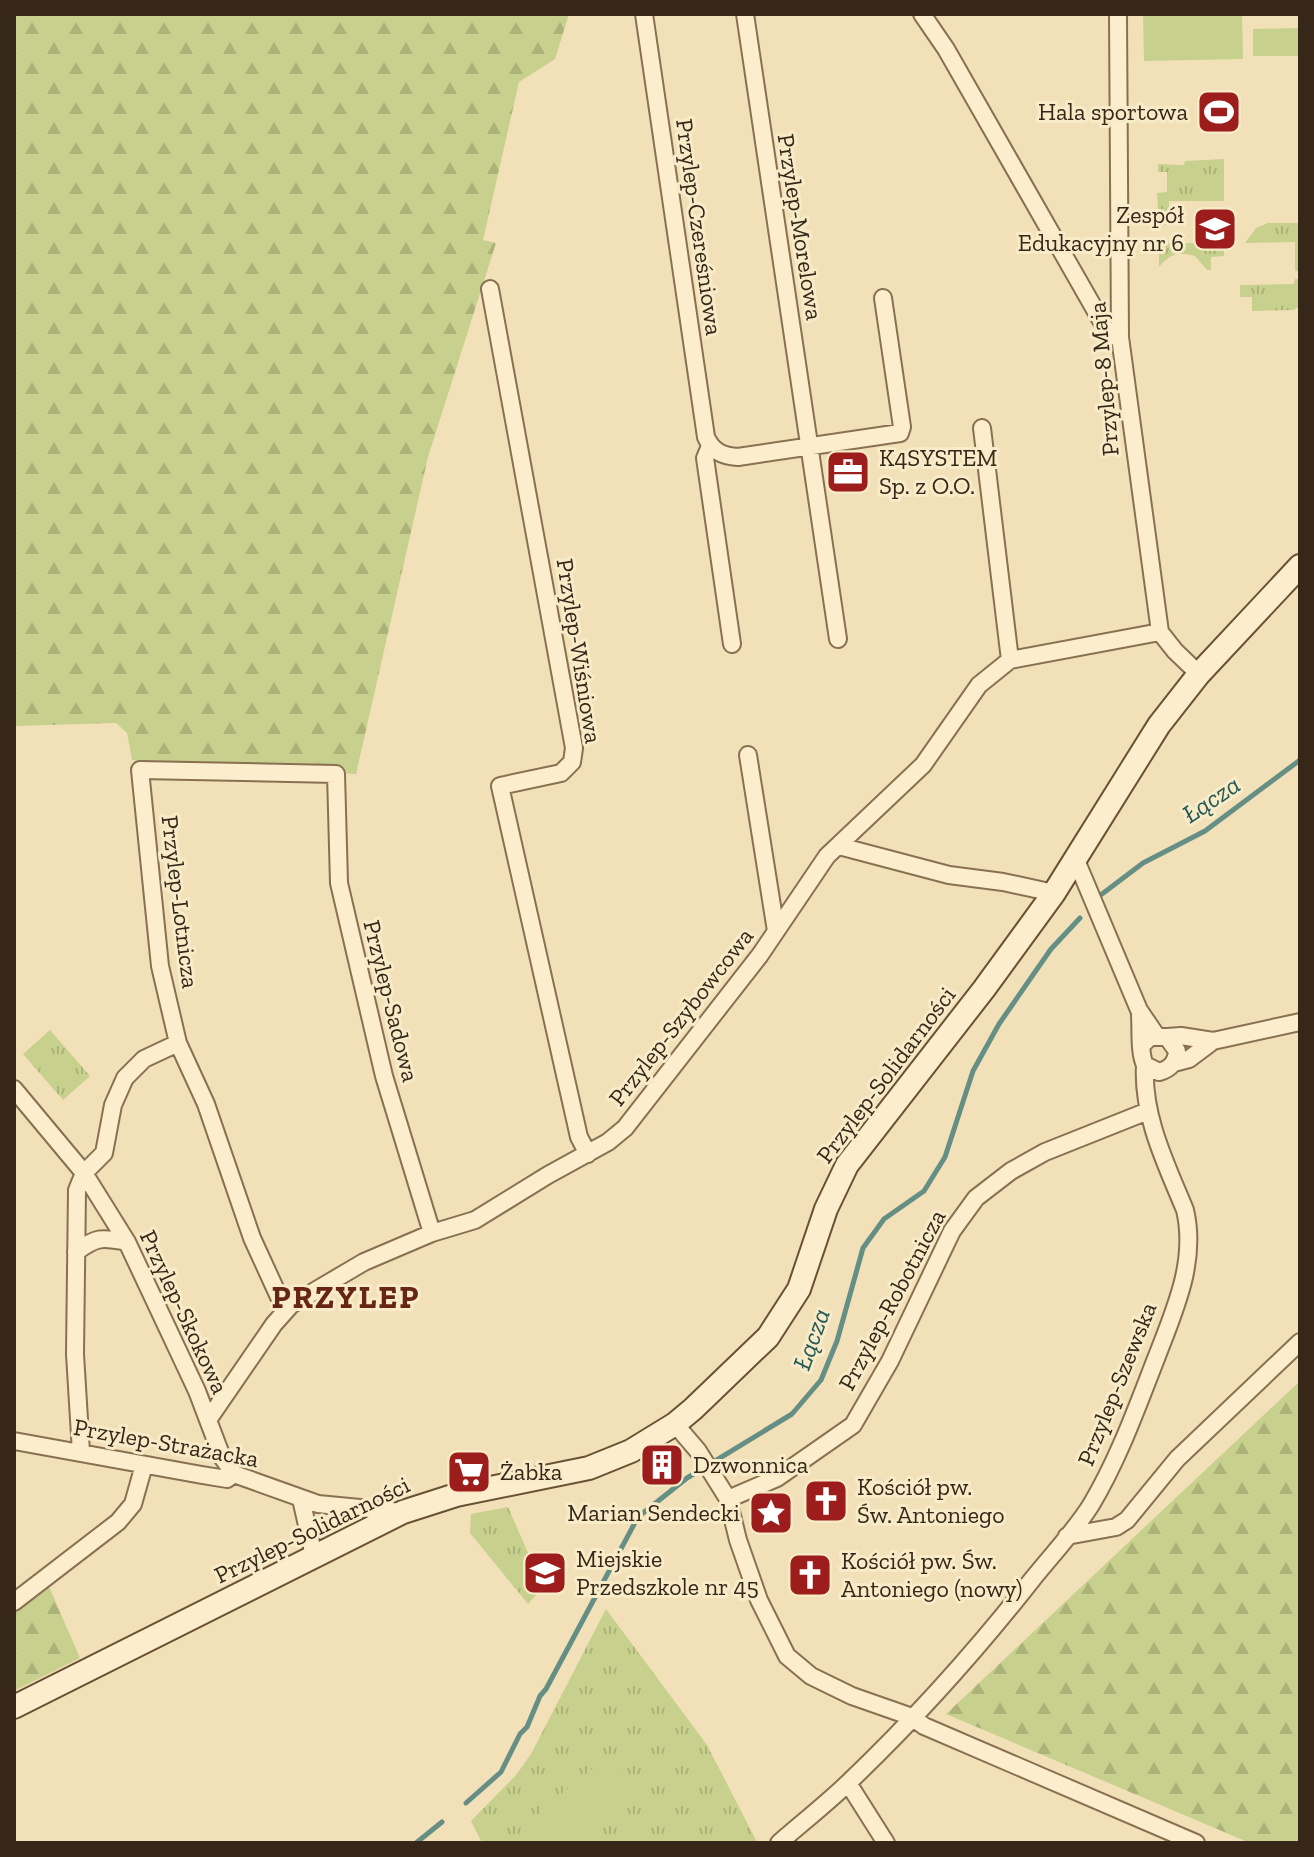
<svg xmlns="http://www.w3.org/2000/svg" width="1314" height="1857" font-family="'Zilla Slab',serif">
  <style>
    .grass { fill: url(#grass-tufts) }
    .forest { fill: url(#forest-firs) }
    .garden { fill: #c7d08c }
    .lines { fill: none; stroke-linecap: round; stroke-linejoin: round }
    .stream { stroke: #658f85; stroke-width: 5 }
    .minor-casing { stroke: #897052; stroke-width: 20 }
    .secondary-casing { stroke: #6a5136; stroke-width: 26 }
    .minor { stroke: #fceecc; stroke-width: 16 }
    .secondary { stroke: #fceecc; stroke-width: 22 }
    .labels { text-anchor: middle; stroke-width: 6; stroke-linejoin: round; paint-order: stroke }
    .poi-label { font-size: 24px; fill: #362719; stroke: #f8ebc8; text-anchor: start }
    .street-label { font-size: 24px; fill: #362719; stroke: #f8ebc8 }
    .water-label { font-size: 26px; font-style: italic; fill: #265855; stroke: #f8ebc8 }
    .district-label { font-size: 32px; font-weight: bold; letter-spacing: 2px; fill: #672614; stroke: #f8ebc8 }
  </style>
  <defs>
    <pattern id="grass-tufts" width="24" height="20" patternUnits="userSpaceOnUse" patternTransform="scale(2)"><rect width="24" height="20" fill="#c7d08c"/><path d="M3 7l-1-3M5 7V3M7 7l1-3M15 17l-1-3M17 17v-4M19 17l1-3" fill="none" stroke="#acb378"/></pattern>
    <pattern id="forest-firs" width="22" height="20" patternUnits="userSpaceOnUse" patternTransform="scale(2)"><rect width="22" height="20" fill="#c7d08c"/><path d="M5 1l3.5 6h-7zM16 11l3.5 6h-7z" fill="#acb378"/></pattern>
  </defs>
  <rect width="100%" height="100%" fill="#f2e1b8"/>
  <path class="grass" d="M 1224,159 L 1224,201 L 1169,201 L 1169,225 L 1159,225 L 1157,193 L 1167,192 L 1167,172 L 1158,172 L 1158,164 L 1184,165 L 1185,161 Z
    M 1268,223 L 1300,223 L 1300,271 L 1295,271 L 1295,242 L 1245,243 L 1256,228 Z
    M 1159,243 L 1224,243 L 1224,256 L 1211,257 L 1211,270 L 1207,270 L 1195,256 C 1178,251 1170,254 1159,267 Z
    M 1295,279 L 1300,279 L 1300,306 L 1293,310 L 1252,311 L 1252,297 L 1240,297 L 1240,285 L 1294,284 Z
    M 50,1030 L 90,1076 L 63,1100 L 23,1054 Z
    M 508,1507 L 543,1587 L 528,1604 L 470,1533 L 471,1514 Z
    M 606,1609 L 707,1745 L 756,1840 L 753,1843 L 482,1843 L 471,1821 L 516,1775 L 531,1754 Z"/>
  <path class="forest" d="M 14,14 L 569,14 L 555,59 L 519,82 L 483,240 L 496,243 L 428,457 L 356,774 L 132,760 L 127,733 L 116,723 L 14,726 Z
    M 1300,1381 L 1300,1843 L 1250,1843 L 946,1714 Z
    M 47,1582 L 80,1658 L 14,1691 L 14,1613 Z"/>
  <path class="garden" d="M 1143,14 L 1242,14 L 1243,59 L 1144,61 Z
    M 1300,28 L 1300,56 L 1253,56 L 1253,29 Z
    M 608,1756 L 636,1791 L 571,1843 L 563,1843 L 539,1812 Z"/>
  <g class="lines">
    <path class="stream" d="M 1102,894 L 1143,863 L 1205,831 L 1300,760
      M 466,1803 L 501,1772 L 520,1734 L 527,1727 L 540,1696 L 546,1689 L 638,1517 L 687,1478 L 792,1414 L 821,1380 L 837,1341 L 863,1248 L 884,1219 L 924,1191 L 945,1157 L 973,1071 L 999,1024 L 1051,949 L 1080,918
      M 416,1843 L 442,1822"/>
    <g class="minor-casing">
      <path id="minor" d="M 644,14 L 706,437 C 712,451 722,456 738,457 L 900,433 L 902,427 L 883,298
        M 745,14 L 838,639
        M 922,14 L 946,49 L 1110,336 L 1120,337
        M 1118,14 L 1120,337 L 1160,632 L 1175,651 L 1199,674
        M 490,289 L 574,748 L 572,762 L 561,773 L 500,786 L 579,1137 L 588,1154
        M 982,428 L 1010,660
        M 710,446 L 705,458 L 732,644
        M 748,755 L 776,931
        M 839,846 L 949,875 L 1003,882 L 1054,893
        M 1076,860 L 1139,1010 L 1156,1035
        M 1140,1015 C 1141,1030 1139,1053 1145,1065 L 1159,1072 C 1170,1069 1176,1063 1177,1051 L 1167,1037 L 1150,1037 L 1142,1045
        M 1167,1037 L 1181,1036 L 1213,1041 L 1300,1022
        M 1174,1063 L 1189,1059 L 1213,1041
        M 14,1089 L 84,1173 L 127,1242 L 197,1391 L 222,1457 L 234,1474
        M 76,1252 C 96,1237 101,1237 127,1242
        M 285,1310 L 252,1238 L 206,1104 L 178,1043 L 160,966 L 140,770 L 336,774 L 339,883 L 384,1076 L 432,1233
        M 208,1420 L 274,1324 L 291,1305 L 364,1262 L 432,1233 L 475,1220 L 548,1175 L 608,1142 L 625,1128 L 760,955 L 827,856 L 923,765 L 979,685 L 1010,660 L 1160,632
        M 675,1424 L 698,1451 L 728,1499 L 738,1540 L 759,1600 L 787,1656 L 811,1676 L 852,1696 L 912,1717 L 924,1726 L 1196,1843
        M 14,1441 L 202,1475 L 227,1479 L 234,1474 L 318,1504 L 402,1512
        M 81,1452 L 75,1354 L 77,1190 L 84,1173 L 104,1153 L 113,1105 L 125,1078 L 144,1059 L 178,1043
        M 301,1499 L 314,1556
        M 728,1499 L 777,1478 L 853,1425 L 890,1361 L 952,1231 L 976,1198 L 1011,1171 L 1045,1152 L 1148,1111
        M 1067,1536 L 1116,1527 L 1127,1520 L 1177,1459 L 1300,1342
        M 14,1602 L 118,1522 L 133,1504 L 144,1465
        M 848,1783 L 886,1843
        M 779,1843 C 802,1823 826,1804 848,1783 C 913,1721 975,1652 1031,1581 C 1050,1557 1074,1532 1091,1505 C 1119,1458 1137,1407 1157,1356 C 1175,1309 1197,1261 1185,1210 C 1166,1164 1142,1116 1145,1065"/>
    </g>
    <g class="secondary-casing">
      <path id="secondary" d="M 14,1707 L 403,1512 L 456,1495 L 589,1468 L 631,1451 L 675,1424 L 693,1409 L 768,1337 L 799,1289 L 826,1209 L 847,1165 L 984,989 L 1054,893 L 1159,725 L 1199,674 L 1300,566"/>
    </g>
    <use href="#minor" class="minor"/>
    <use href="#secondary" class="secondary"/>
  </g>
  <defs>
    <g id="stadium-square" transform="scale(2.3)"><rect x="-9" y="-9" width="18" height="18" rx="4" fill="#9d1d1d" stroke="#f8ebc8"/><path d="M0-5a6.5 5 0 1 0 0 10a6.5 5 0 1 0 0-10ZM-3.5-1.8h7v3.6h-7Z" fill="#fff"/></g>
    <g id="school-square" transform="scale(2.3)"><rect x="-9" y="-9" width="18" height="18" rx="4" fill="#9d1d1d" stroke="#f8ebc8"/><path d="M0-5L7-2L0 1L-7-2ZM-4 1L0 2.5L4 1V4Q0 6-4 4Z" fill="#fff"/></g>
    <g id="office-square" transform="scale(2.3)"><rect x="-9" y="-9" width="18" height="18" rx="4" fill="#9d1d1d" stroke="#f8ebc8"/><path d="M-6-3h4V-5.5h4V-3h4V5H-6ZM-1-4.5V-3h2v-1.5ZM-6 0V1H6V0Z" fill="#fff"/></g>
    <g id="building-square" transform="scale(2.3)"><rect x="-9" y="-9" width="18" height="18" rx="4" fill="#9d1d1d" stroke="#f8ebc8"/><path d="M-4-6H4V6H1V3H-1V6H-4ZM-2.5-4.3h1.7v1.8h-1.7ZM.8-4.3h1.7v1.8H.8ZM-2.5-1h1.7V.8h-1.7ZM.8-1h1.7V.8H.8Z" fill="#fff"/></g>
    <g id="supermarket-square" transform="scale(2.3)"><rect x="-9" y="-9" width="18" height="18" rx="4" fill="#9d1d1d" stroke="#f8ebc8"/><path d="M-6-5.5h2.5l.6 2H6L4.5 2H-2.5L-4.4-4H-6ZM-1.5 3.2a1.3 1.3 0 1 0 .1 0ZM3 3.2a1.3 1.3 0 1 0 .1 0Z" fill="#fff"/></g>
    <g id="church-square" transform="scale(2.3)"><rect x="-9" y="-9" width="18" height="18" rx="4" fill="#9d1d1d" stroke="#f8ebc8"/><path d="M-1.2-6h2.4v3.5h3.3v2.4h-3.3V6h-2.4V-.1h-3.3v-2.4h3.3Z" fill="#fff"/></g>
    <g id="sight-square" transform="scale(2.3)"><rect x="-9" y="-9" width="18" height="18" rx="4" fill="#9d1d1d" stroke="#f8ebc8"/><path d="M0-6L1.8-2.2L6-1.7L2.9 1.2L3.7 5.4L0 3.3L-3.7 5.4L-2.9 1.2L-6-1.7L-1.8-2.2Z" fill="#fff"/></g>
  </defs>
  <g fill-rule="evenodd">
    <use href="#stadium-square" x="1219" y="112"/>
    <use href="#school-square" x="1215" y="229"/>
    <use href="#office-square" x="848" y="472"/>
    <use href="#building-square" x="662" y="1465"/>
    <use href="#supermarket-square" x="469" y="1472"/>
    <use href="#church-square" x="826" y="1501"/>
    <use href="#sight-square" x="771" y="1513"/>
    <use href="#school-square" x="545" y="1573"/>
    <use href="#church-square" x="810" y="1575"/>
  </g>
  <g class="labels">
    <g class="poi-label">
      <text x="1188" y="120" text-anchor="end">Hala sportowa</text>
      <text x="1184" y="223" text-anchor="end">Zespół<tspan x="1184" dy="28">Edukacyjny nr 6</tspan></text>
      <text x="879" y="466">K4SYSTEM<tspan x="879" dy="28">Sp. z O.O.</tspan></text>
      <text x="693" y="1473">Dzwonnica</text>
      <text x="500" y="1480">Żabka</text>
      <text x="857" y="1495">Kościół pw.<tspan x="857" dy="28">Św. Antoniego</tspan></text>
      <text x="740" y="1521" text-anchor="end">Marian Sendecki</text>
      <text x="576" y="1567">Miejskie<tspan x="576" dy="28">Przedszkole nr 45</tspan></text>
      <text x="841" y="1569">Kościół pw. Św.<tspan x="841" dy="28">Antoniego (nowy)</tspan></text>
    </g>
    <g class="street-label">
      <text transform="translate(699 227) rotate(82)" y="8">Przylep-Czereśniowa</text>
      <text transform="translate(800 227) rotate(81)" y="8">Przylep-Morelowa</text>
      <text transform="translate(1104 379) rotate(-95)" y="8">Przylep-8 Maja</text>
      <text transform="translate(579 651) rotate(81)" y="8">Przylep-Wiśniowa</text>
      <text transform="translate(180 902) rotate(83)" y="8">Przylep-Lotnicza</text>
      <text transform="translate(391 1001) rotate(76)" y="8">Przylep-Sadowa</text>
      <text transform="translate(681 1017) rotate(-52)" y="8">Przylep-Szybowcowa</text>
      <text transform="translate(886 1075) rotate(-53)" y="8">Przylep-Solidarności</text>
      <text transform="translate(892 1300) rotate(-62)" y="8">Przylep-Robotnicza</text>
      <text transform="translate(184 1312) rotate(65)" y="8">Przylep-Skokowa</text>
      <text transform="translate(1117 1384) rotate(-68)" y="8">Przylep-Szewska</text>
      <text transform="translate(166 1443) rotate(10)" y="8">Przylep-Strażacka</text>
      <text transform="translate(312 1530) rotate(-26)" y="8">Przylep-Solidarności</text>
    </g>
    <g class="water-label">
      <text transform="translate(1211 799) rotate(-34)" y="9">Łącza</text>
      <text transform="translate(811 1339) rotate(-70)" y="9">Łącza</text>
    </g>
    <g class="district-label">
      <text x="346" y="1308">PRZYLEP</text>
    </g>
  </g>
  <rect width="1314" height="1857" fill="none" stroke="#362719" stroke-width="32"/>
</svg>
